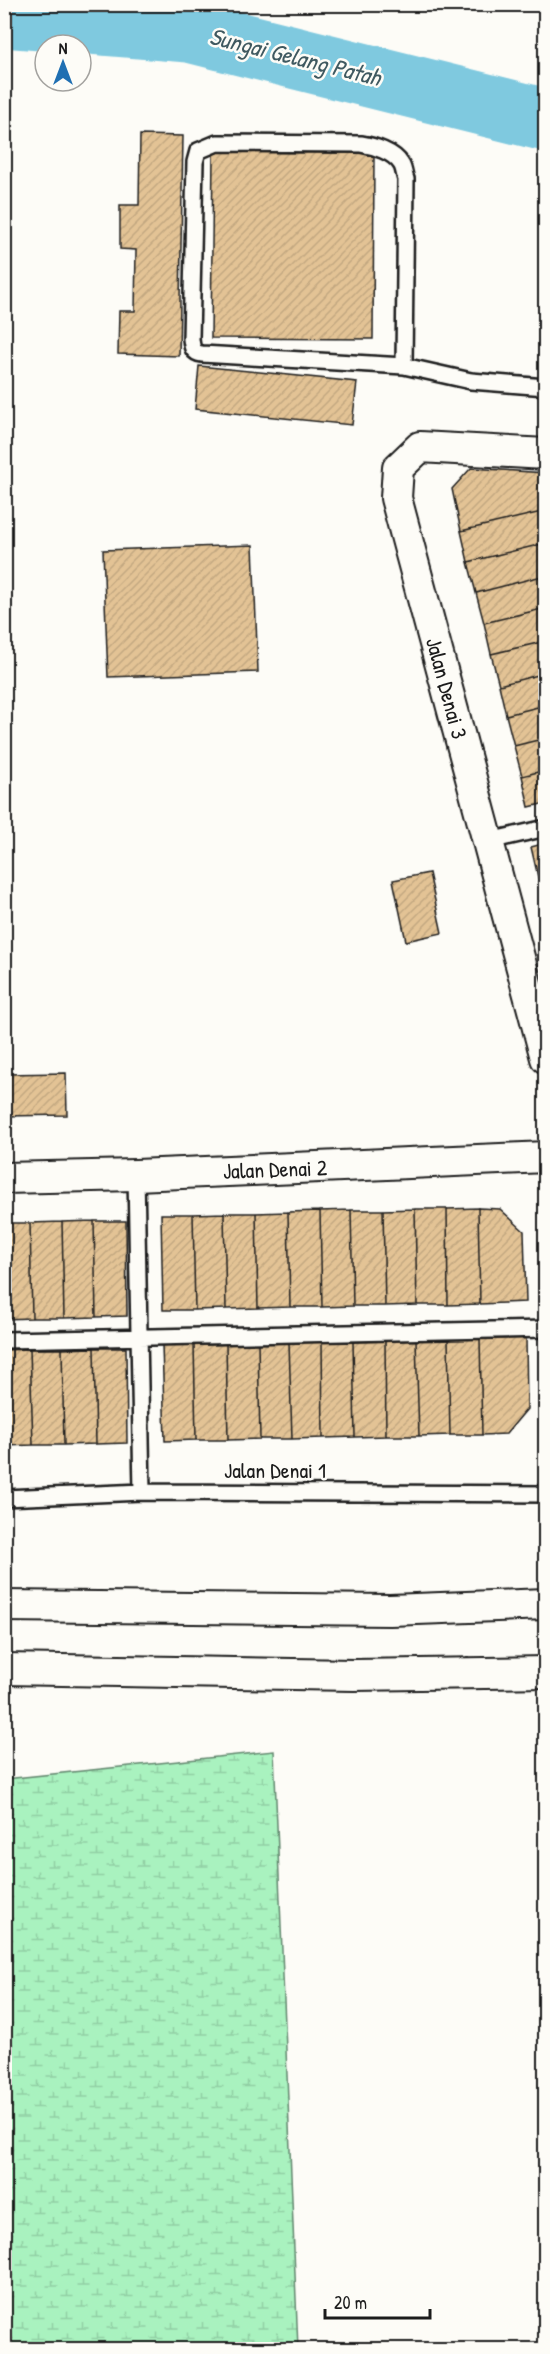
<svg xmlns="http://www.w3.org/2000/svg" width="550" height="2354" font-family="'Patrick Hand',sans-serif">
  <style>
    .wetland { fill: url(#wetland-marsh); stroke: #62876e; stroke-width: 1.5 }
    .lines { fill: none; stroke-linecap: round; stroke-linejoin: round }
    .river { stroke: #7fc9df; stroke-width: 63 }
    .building { fill: url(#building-hatch); stroke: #1c1c1c; stroke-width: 1.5 }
    .lane-casing { stroke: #1c1c1c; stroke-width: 20 }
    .street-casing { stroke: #1c1c1c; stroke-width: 34 }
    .lane { stroke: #fdfcf7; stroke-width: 15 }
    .street { stroke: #fdfcf7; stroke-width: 30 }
    .labels { text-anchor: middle; stroke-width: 5; stroke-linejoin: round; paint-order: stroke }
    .street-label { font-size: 22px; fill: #1c1c1c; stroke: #fdfcf7 }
    .water-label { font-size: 24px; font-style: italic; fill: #3f5960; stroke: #fdfcf7 }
  </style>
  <defs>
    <pattern id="wetland-marsh" width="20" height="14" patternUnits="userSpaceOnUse" patternTransform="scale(1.5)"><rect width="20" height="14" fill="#a9f2bf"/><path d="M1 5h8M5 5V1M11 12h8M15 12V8" fill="none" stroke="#91cfa4"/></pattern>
    <pattern id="building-hatch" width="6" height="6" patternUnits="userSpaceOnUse" patternTransform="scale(1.5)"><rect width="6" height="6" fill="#e3c395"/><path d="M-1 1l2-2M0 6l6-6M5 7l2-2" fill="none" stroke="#c2a780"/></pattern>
  </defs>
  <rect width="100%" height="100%" fill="#fdfcf7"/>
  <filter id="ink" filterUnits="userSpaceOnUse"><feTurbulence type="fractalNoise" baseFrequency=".0167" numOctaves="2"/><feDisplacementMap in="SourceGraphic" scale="12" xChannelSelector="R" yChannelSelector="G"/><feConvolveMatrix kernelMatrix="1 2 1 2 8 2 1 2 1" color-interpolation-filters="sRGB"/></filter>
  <g filter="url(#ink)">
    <path class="wetland" d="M 274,1751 L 298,2349 L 5,2349 L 5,1779 Z"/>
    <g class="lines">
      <path class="river" d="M 4,16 L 189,31 L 546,120"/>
    </g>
    <path class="building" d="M 140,135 L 183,136 L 179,356 L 118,354 L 119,311 L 135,311 L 136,250 L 120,249 L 120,205 L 139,205 Z
      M 213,152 L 374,153 L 373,339 L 211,338 Z
      M 199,366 L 357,382 L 352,425 L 195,409 Z
      M 471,468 L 546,473 L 546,511 L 461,531 L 452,489 Z
      M 546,511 L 546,543 L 468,562 L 461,531 Z
      M 546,543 L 546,575 L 476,593 L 468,562 Z
      M 253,545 L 258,672 L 108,677 L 103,550 Z
      M 546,575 L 546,608 L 484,623 L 476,593 Z
      M 546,608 L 546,641 L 491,654 L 484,623 Z
      M 546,641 L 546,673 L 499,685 L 491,654 Z
      M 546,673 L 546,705 L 506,715 L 499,685 Z
      M 546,705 L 546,738 L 514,746 L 506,715 Z
      M 546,738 L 546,770 L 522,776 L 514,746 Z
      M 546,770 L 546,803 L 529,807 L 522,776 Z
      M 546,843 L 546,875 L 538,877 L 531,847 Z
      M 429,873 L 442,933 L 406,941 L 393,880 Z
      M 546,875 L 546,905 L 538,877 Z
      M 66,1073 L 67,1115 L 4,1116 L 4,1074 Z
      M 478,1208 L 500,1209 L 524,1231 L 526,1302 L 480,1304 Z
      M 478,1208 L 480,1304 L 448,1305 L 447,1209 Z
      M 415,1209 L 447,1209 L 448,1305 L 417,1305 Z
      M 415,1209 L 417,1305 L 385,1306 L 383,1210 Z
      M 351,1210 L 383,1210 L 385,1306 L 353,1306 Z
      M 351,1210 L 353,1306 L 322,1307 L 320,1211 Z
      M 320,1211 L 322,1307 L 290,1307 L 288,1212 Z
      M 288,1212 L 290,1307 L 258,1308 L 256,1213 Z
      M 224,1213 L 256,1213 L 258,1308 L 226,1309 Z
      M 224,1213 L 226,1309 L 195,1310 L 193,1214 Z
      M 161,1214 L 193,1214 L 195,1310 L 163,1310 Z
      M 94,1221 L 126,1221 L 127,1316 L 96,1317 Z
      M 94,1221 L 96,1317 L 64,1318 L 62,1222 Z
      M 62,1222 L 64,1318 L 32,1318 L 30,1223 Z
      M 4,1223 L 30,1223 L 32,1318 L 4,1319 Z
      M 526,1338 L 527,1409 L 506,1434 L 482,1435 L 480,1339 Z
      M 448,1339 L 480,1339 L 482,1435 L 450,1435 Z
      M 448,1339 L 450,1435 L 419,1436 L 416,1340 Z
      M 416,1340 L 419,1436 L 386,1436 L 385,1341 Z
      M 385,1341 L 386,1436 L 355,1437 L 353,1342 Z
      M 322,1342 L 353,1342 L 355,1437 L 323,1438 Z
      M 322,1342 L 323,1438 L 292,1439 L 289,1343 Z
      M 258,1343 L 289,1343 L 292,1439 L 260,1439 Z
      M 258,1343 L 260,1439 L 228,1440 L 226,1344 Z
      M 226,1344 L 228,1440 L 196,1440 L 194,1345 Z
      M 162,1345 L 194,1345 L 196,1440 L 165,1441 Z
      M 94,1348 L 126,1348 L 127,1443 L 96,1444 Z
      M 94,1348 L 96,1444 L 64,1445 L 62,1349 Z
      M 30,1349 L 62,1349 L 64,1445 L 33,1445 Z
      M 30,1349 L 33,1445 L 4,1446 L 4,1350 Z"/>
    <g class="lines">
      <g class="lane-casing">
        <path id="lane" d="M 404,366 L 202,354 C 193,353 192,348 191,339 L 195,162 L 198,151 L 217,143 L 361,144 C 374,146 394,152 401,164 C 404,168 404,175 406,179 L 404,366 L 471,381 L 546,387
          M 489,841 L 546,828
          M 136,1175 L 142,1492
          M 4,1340 L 546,1329
          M 4,1498 L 142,1492 L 546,1494"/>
      </g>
      <g class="street-casing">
        <path id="street" d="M 546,454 L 420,447 L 398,468 L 396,498 L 546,1058
          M 4,1178 L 136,1175 L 546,1157
          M 4,1606 L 390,1610 L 546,1604
          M 4,1669 L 354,1675 L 546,1672"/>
      </g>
      <use href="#lane" class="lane"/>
      <use href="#street" class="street"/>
    </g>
  </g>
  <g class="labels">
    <g class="street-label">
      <text transform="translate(447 688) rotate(75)" y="8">Jalan Denai 3</text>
      <text transform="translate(275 1169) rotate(-2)" y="8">Jalan Denai 2</text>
      <text x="275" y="1478">Jalan Denai 1</text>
    </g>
    <g class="water-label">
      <text transform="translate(295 57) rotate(14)" y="8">Sungai Gelang Patah</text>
    </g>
  </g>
  <rect width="550" height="2354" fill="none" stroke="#fdfcf7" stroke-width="24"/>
  <rect x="12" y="12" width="526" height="2330" fill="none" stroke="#1c1c1c" stroke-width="2" filter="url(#ink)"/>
  <g transform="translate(63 63)"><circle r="28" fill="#fdfcf7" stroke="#a3a29f" stroke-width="1.5"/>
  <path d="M0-4.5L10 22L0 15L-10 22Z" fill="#1f6fb2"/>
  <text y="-9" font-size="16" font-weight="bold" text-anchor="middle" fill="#1c1c1c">N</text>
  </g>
  <path d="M325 2309v9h105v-9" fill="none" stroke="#1c1c1c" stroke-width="3"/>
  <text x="334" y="2309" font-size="18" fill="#1c1c1c" stroke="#fdfcf7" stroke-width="4.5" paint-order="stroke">20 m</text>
</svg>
